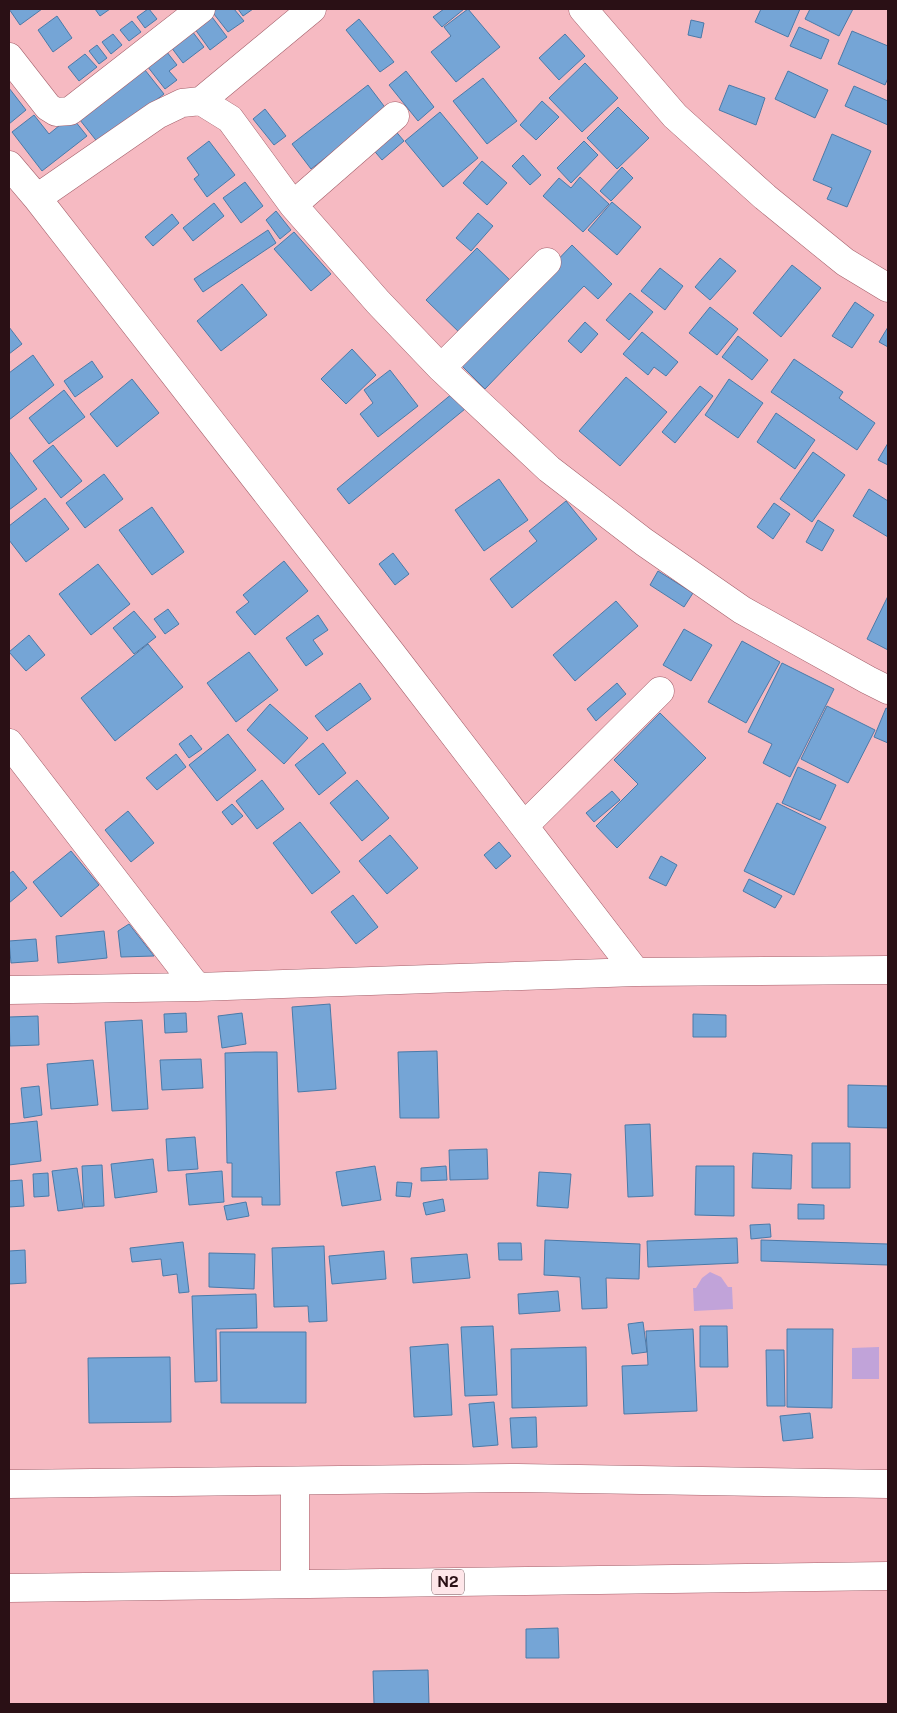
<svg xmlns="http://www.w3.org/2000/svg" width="897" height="1713" font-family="'Public Sans',sans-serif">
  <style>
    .water { fill: #c1a3d9 }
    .building { fill: #75a5d6; stroke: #4b7aa8 }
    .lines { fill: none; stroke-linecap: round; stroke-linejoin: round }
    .street-casing { stroke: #a4606b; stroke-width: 29 }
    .primary-casing { stroke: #a4606b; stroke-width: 29 }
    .street { stroke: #fff; stroke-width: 28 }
    .primary { stroke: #fff; stroke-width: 28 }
    .labels { text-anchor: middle; stroke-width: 4; stroke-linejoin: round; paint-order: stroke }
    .shield { fill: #fee6e9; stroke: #6a5055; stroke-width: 1 }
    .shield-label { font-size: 15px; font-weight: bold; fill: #2a1015 }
  </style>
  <rect width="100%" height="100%" fill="#f6bac2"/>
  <path class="water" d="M 710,1272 L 721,1277 L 728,1287 L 732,1287 L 733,1309 L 694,1311 L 693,1288 L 696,1288 L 702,1278 Z
    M 879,1347 L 879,1379 L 852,1379 L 852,1348 Z"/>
  <path class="building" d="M 9,9 L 42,9 L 20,25 Z
    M 95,9 L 110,9 L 100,16 Z
    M 148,9 L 149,9 L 157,19 L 145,28 L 137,17 Z
    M 210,9 L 234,9 L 244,21 L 228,32 Z
    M 238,9 L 253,9 L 243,16 Z
    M 444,9 L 464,9 L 442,27 L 433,17 Z
    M 468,9 L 500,47 L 456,82 L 431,52 L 451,36 L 444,27 Z
    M 761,9 L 800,9 L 788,37 L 755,22 Z
    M 810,9 L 853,9 L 839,36 L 805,19 Z
    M 209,13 L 227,37 L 210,50 L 192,25 Z
    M 57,16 L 72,38 L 53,52 L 38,30 Z
    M 359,19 L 394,62 L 380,72 L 346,30 Z
    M 691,20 L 704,23 L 701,38 L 688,35 Z
    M 132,21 L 141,32 L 129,41 L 120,30 Z
    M 189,27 L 204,47 L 183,63 L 168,43 Z
    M 799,27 L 829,40 L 821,59 L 790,46 Z
    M 852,31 L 888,46 L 888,78 L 885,85 L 838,64 Z
    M 113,34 L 122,45 L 111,54 L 102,42 Z
    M 565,34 L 585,56 L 559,80 L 539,58 Z
    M 97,45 L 107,58 L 99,64 L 89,51 Z
    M 163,47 L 177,65 L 169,71 L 177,80 L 165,89 L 144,62 Z
    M 85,54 L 97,67 L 79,81 L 68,67 Z
    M 585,63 L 618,98 L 582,132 L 549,98 Z
    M 141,65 L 164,94 L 99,144 L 76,115 Z
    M 406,71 L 434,107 L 418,121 L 389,85 Z
    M 788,71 L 828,90 L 815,118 L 775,99 Z
    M 483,78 L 517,121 L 487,144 L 453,101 Z
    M 368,85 L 387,110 L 311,169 L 292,144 Z
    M 729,85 L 765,98 L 756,125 L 719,110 Z
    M 854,86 L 888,101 L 888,125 L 845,106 Z
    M 9,88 L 26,110 L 9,124 Z
    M 542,101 L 559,117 L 536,140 L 520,125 Z
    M 618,107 L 649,138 L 617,169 L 587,138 Z
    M 265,109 L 286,136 L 274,145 L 253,119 Z
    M 440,112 L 478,158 L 443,187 L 405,141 Z
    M 34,115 L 49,134 L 71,116 L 87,136 L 42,171 L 12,132 Z
    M 393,128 L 404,141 L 382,160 L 371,147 Z
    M 832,134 L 871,151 L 847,207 L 827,199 L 832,188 L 813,180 Z
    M 209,141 L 235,175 L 207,197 L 194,179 L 199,175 L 187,158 Z
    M 584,141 L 598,155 L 571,183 L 557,168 Z
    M 523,155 L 541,175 L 530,185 L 512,166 Z
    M 482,161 L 507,183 L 487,205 L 463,183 Z
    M 622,167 L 633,178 L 611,201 L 600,191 Z
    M 580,177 L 609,204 L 583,232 L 543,196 L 559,178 L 571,188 Z
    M 245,182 L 263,206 L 241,223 L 223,198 Z
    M 612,202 L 641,227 L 617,255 L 588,230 Z
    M 214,203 L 224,216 L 193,241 L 183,228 Z
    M 276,211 L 291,230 L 280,239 L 266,220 Z
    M 478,213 L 493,226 L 471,251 L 456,238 Z
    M 172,214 L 179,223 L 153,246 L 145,237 Z
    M 268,230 L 276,243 L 203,292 L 194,279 Z
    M 294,232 L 331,274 L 311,291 L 274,249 Z
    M 572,245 L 612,284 L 598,299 L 584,286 L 485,389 L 459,363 Z
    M 477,248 L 514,284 L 463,336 L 426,300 Z
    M 720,258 L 736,271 L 710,300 L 695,287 Z
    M 792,265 L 821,288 L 781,337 L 753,313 Z
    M 660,268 L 683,286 L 665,310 L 641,291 Z
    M 242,284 L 267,315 L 221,351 L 197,321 Z
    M 630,293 L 653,312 L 629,340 L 606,320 Z
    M 855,302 L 874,315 L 852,348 L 832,336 Z
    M 710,307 L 738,329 L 717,355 L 689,333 Z
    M 585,322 L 598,334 L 581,353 L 568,341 Z
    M 9,327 L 22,344 L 9,354 Z
    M 888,327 L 888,347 L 879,342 Z
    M 642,332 L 678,362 L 666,376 L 654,367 L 648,375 L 623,354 Z
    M 738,336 L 768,360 L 752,380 L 722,357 Z
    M 352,349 L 376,375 L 346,404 L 321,379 Z
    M 33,355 L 54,385 L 9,420 L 9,373 Z
    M 794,359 L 843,392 L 839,398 L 875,423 L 857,450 L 771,392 Z
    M 92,361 L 103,377 L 75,397 L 64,381 Z
    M 390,370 L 418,406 L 378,437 L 360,414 L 373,403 L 364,390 Z
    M 626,377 L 667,412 L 620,466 L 579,431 Z
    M 132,379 L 159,413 L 117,447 L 90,414 Z
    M 729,379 L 763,403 L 738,438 L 705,415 Z
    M 700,386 L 713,396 L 675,443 L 662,432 Z
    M 64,390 L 85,417 L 49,444 L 29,418 Z
    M 453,393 L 465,409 L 349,504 L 337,489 Z
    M 776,413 L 815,440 L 795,469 L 757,442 Z
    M 888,443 L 888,465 L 878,460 Z
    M 53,445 L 82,481 L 61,498 L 33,461 Z
    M 9,451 L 37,489 L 9,510 Z
    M 813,452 L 845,475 L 812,522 L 780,499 Z
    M 104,474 L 123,499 L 85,528 L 66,503 Z
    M 499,479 L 528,520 L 484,551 L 455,510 Z
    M 869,489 L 888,501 L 888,537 L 853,516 Z
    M 45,498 L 69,529 L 26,562 L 9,540 L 9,526 Z
    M 566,501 L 597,539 L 512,608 L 490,579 L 537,541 L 529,531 Z
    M 774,503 L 790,514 L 773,539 L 757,527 Z
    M 152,507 L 184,552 L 152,575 L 119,530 Z
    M 818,520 L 834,530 L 822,551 L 806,542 Z
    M 393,553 L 409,574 L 395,585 L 379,564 Z
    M 284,561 L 308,591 L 255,635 L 236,612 L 249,602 L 243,595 Z
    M 98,564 L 130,604 L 91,635 L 59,594 Z
    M 658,571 L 693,593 L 684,607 L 650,585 Z
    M 888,596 L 888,650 L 867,639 Z
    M 616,601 L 638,626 L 575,681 L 553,655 Z
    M 168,609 L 179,624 L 165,634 L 154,619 Z
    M 134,611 L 156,637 L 134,654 L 113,628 Z
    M 318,615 L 328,630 L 313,640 L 323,654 L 306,666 L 286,638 Z
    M 684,629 L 712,645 L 691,681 L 663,665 Z
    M 29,635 L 45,655 L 26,671 L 9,652 Z
    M 742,641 L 780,662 L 746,723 L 708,702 Z
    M 148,644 L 183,687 L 115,741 L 81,698 Z
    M 249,652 L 278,690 L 236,722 L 207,683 Z
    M 782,663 L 834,689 L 790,777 L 763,763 L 772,744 L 748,732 Z
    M 360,683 L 371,699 L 327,731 L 315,716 Z
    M 617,683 L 626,694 L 596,721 L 587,709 Z
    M 270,704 L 308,738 L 284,764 L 247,730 Z
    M 827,706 L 875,730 L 848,783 L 801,759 Z
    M 886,708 L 888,709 L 888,743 L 874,737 Z
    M 660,713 L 706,758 L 617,848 L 596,826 L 638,784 L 614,760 Z
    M 228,734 L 256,770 L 217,801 L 189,765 Z
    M 191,735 L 202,749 L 189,758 L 179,744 Z
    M 323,743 L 346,773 L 319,795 L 295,765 Z
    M 176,754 L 186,767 L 157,790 L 146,778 Z
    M 798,767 L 836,785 L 820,820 L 782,803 Z
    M 262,780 L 284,809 L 257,829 L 236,801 Z
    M 357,780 L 389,818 L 362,841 L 330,803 Z
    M 612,791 L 620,800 L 594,822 L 586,813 Z
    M 777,803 L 826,827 L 794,895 L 744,871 Z
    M 232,804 L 243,816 L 232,825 L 222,812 Z
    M 128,811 L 154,843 L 131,862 L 105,830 Z
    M 300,822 L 340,872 L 312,894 L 273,843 Z
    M 390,835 L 418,868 L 387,894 L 359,861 Z
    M 499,842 L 511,856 L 496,869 L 484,855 Z
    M 71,851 L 99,885 L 61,917 L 33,882 Z
    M 661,856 L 677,865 L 666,886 L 649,878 Z
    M 13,871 L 27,888 L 9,903 L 9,874 Z
    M 749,879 L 782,896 L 775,908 L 743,891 Z
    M 353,895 L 378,927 L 356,944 L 331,912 Z
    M 129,924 L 154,956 L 121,957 L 118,931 Z
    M 104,931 L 107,958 L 58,963 L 56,936 Z
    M 36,939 L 38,961 L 11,963 L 9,941 Z
    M 330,1004 L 336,1089 L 298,1092 L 292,1007 Z
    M 186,1013 L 187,1032 L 165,1033 L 164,1014 Z
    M 242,1013 L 246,1044 L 222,1048 L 218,1016 Z
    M 693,1014 L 726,1015 L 726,1037 L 693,1037 Z
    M 38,1016 L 39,1045 L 10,1046 L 9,1017 Z
    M 142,1020 L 148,1109 L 112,1111 L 105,1022 Z
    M 437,1051 L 439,1118 L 400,1118 L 398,1052 Z
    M 255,1052 L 277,1052 L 280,1205 L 262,1205 L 262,1197 L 232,1197 L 232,1163 L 227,1163 L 225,1053 Z
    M 201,1059 L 203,1088 L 162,1090 L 160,1060 Z
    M 93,1060 L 98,1105 L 51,1109 L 47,1064 Z
    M 848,1085 L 888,1086 L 888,1128 L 848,1127 Z
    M 39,1086 L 42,1115 L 24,1118 L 21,1088 Z
    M 37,1121 L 41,1161 L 9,1165 L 9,1124 Z
    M 650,1124 L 653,1196 L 628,1197 L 625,1125 Z
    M 195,1137 L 198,1169 L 168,1171 L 166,1139 Z
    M 812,1143 L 850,1143 L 850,1188 L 812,1188 Z
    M 487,1149 L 488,1179 L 450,1180 L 449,1150 Z
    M 753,1153 L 792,1155 L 791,1189 L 752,1188 Z
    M 153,1159 L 157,1192 L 115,1198 L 111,1164 Z
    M 102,1165 L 104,1206 L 84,1207 L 82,1166 Z
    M 375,1166 L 381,1200 L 342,1206 L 336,1172 Z
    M 446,1166 L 447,1180 L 421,1181 L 421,1168 Z
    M 696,1166 L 734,1166 L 734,1216 L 695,1215 Z
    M 77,1168 L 83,1208 L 58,1211 L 52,1171 Z
    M 222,1171 L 224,1202 L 189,1205 L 186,1174 Z
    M 539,1172 L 571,1174 L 568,1208 L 537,1206 Z
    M 48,1173 L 49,1196 L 34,1197 L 33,1174 Z
    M 22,1180 L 24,1206 L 9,1207 L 9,1181 Z
    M 397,1182 L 412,1183 L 410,1197 L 396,1196 Z
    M 443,1199 L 445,1211 L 426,1215 L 423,1203 Z
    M 246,1202 L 249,1216 L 227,1220 L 224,1206 Z
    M 798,1204 L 824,1205 L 824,1219 L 798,1219 Z
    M 770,1224 L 771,1237 L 751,1239 L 750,1225 Z
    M 737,1238 L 738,1263 L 648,1267 L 647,1241 Z
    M 545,1240 L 640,1244 L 639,1279 L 606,1278 L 607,1308 L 582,1309 L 580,1277 L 544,1275 Z
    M 761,1240 L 888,1244 L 888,1265 L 761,1261 Z
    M 183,1242 L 189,1292 L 179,1293 L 177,1274 L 163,1276 L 161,1259 L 132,1262 L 130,1248 Z
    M 498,1243 L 521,1243 L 522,1260 L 499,1260 Z
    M 324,1246 L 327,1321 L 309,1322 L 308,1306 L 274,1307 L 272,1248 Z
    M 25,1250 L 26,1283 L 9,1284 L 9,1251 Z
    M 384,1251 L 386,1279 L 332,1284 L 329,1256 Z
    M 209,1253 L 255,1254 L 254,1289 L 209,1287 Z
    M 467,1254 L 470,1278 L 413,1283 L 411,1258 Z
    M 558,1291 L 560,1311 L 519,1314 L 518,1294 Z
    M 256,1294 L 257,1328 L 216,1329 L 217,1381 L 195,1382 L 192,1296 Z
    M 643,1322 L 647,1352 L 632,1354 L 628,1324 Z
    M 493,1326 L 497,1395 L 465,1396 L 461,1327 Z
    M 700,1326 L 727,1326 L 728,1367 L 700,1367 Z
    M 693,1329 L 697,1411 L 624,1414 L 622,1366 L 648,1365 L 646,1331 Z
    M 787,1329 L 833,1329 L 832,1408 L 787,1407 Z
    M 220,1332 L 306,1332 L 306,1403 L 221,1403 Z
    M 448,1344 L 452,1415 L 414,1417 L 410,1347 Z
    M 586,1347 L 587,1406 L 512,1408 L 511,1349 Z
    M 766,1350 L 784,1350 L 785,1406 L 767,1406 Z
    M 170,1357 L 171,1422 L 89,1423 L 88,1358 Z
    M 494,1402 L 498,1445 L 473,1447 L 469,1404 Z
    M 810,1413 L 813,1438 L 783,1441 L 780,1416 Z
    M 536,1417 L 537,1447 L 512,1448 L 510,1418 Z
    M 558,1628 L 559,1658 L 526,1658 L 526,1629 Z
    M 428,1670 L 429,1704 L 374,1704 L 373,1671 Z"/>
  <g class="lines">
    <g class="street-casing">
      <path id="street" d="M 583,9 L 675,116 L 765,197 L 845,262 L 888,288
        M 9,57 L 48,107 L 56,112 L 70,111 L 201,9
        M 201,101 L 312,9
        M 9,165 L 37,198 L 392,654 L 636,972
        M 37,198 L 157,115 L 182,103 L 201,101 L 230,119 L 293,205 L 378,302 L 441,368 L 549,469 L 644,542 L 742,610 L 868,680 L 888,690
        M 293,205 L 395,116
        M 441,368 L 547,262
        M 9,743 L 197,987
        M 524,826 L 660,691
        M 9,990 L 197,987 L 636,972 L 888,970
        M 9,1484 L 518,1478 L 888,1484"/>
    </g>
    <g class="primary-casing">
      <path id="primary" d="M 295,1481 L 295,1584
        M 9,1588 L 888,1576"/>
    </g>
    <use href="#street" class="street"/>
    <use href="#primary" class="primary"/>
  </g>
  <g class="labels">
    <rect class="shield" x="432" y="1569.5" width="32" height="25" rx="4"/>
    <g class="shield-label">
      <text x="448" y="1587">N2</text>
    </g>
  </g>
  <rect width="897" height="1713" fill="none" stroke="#2a1015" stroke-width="20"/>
</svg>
